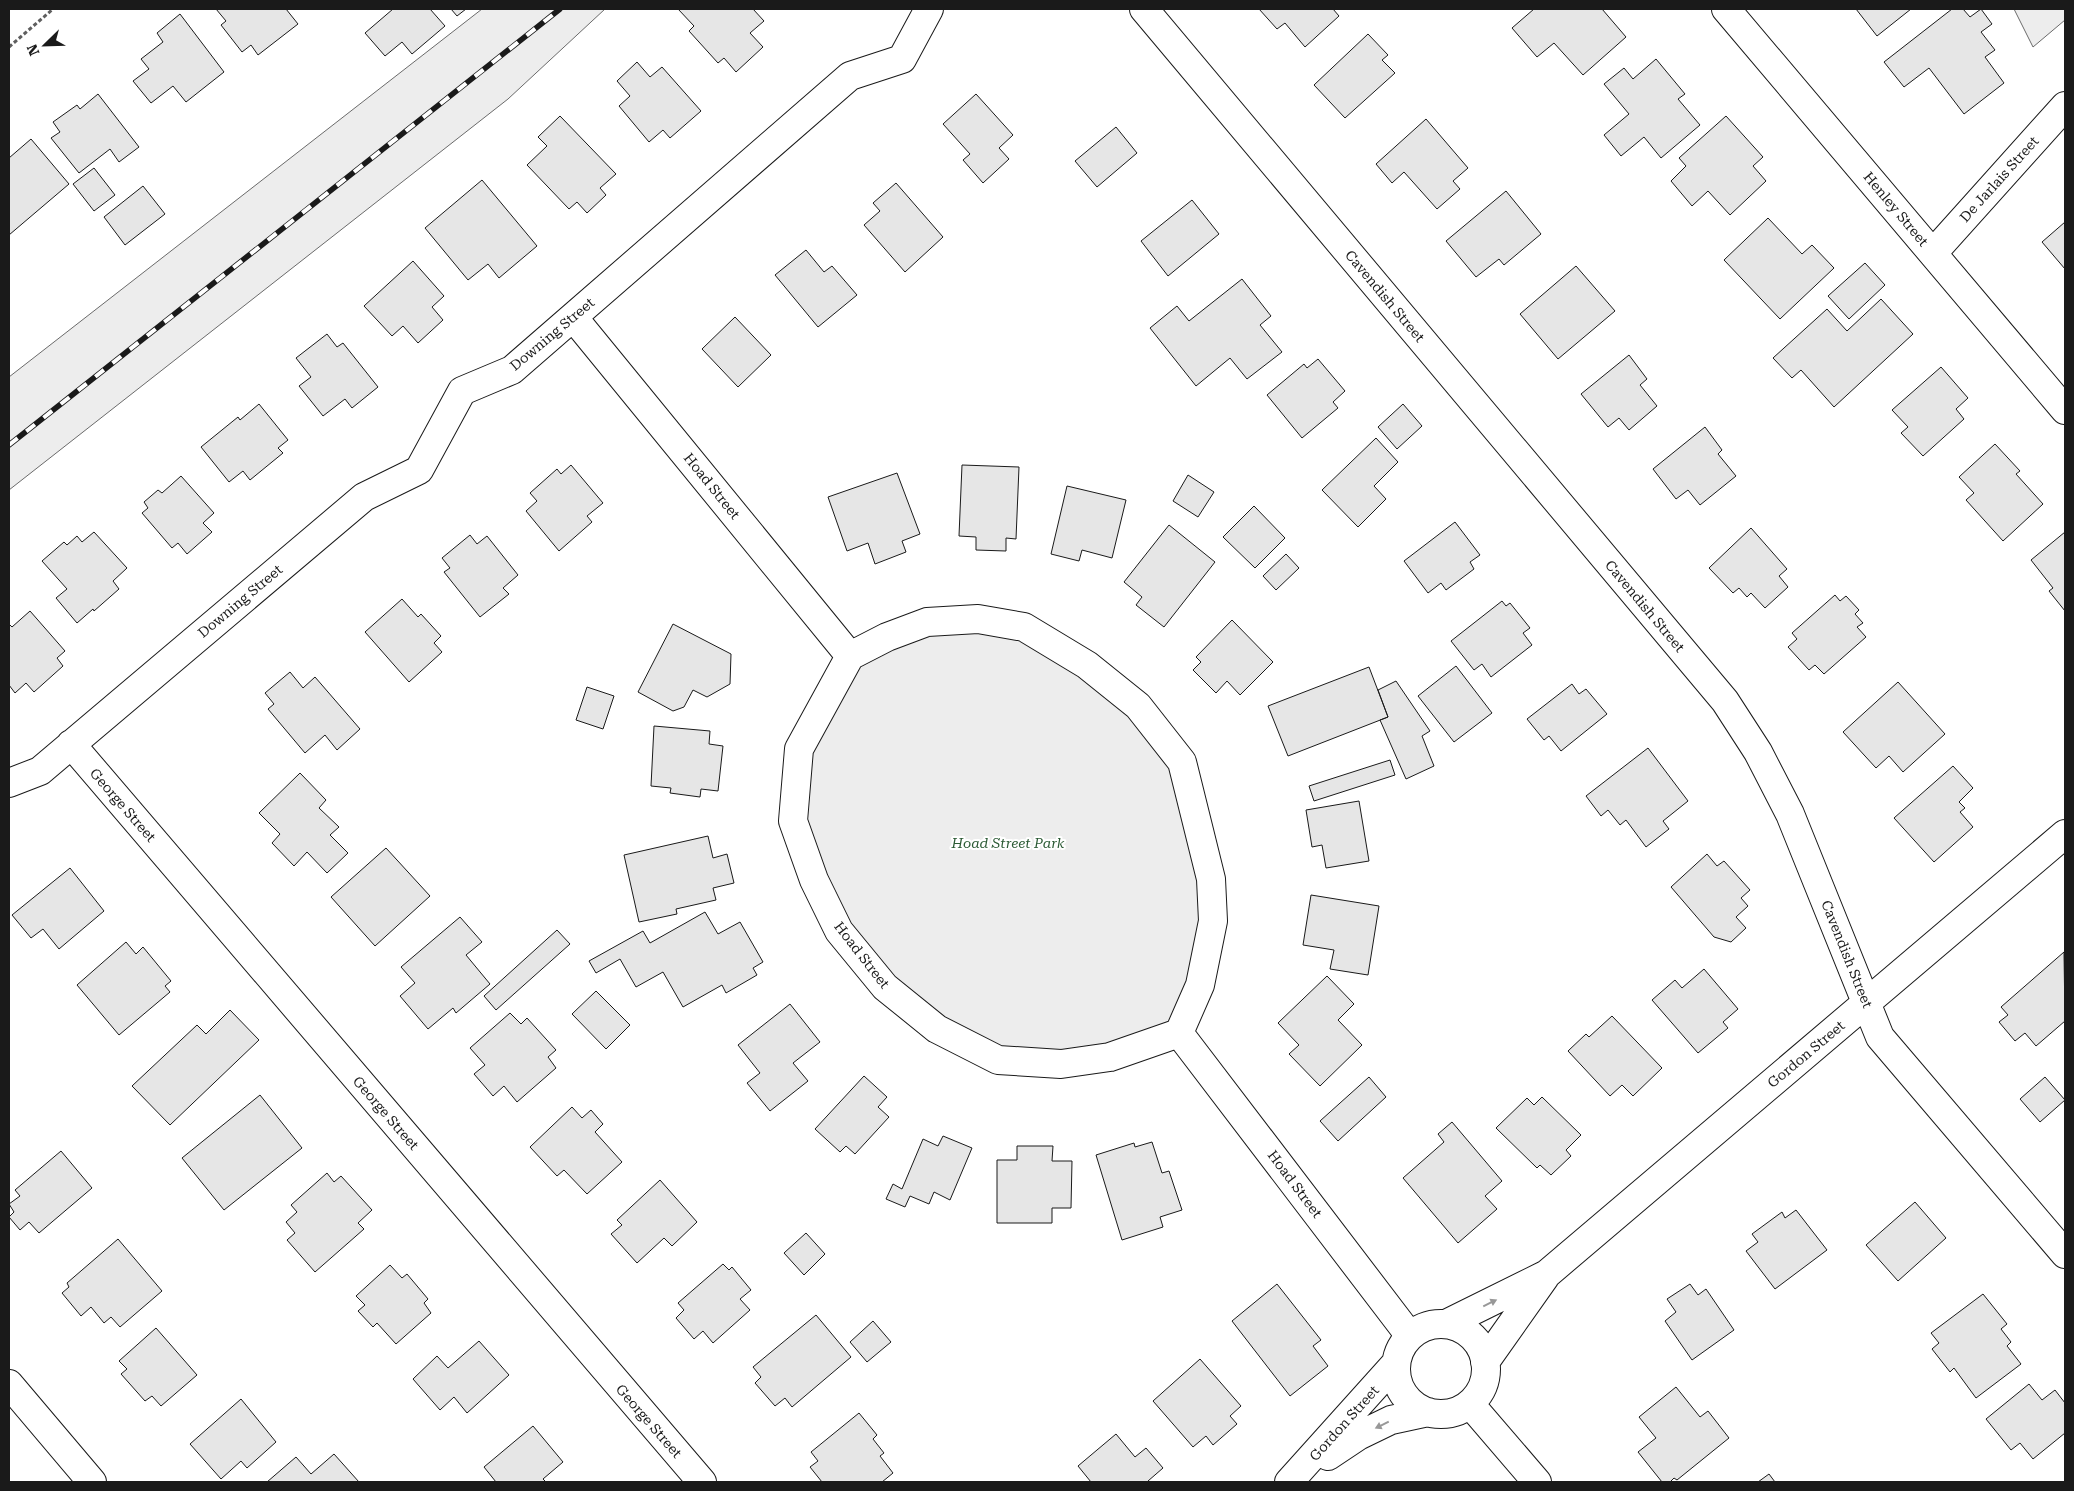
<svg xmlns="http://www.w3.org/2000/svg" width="2074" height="1491" font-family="'Roboto Serif',serif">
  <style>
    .built { fill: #ededed; stroke: #6a6a6a }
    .building { fill: #e6e6e6; stroke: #1a1a1a }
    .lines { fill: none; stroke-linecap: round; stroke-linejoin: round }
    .minor-casing { stroke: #1a1a1a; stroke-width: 30 }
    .tertiary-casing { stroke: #1a1a1a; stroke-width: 30 }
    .path { stroke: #5f5f5f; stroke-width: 3; stroke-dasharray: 4 2.5; stroke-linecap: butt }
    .minor { stroke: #fff; stroke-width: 28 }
    .tertiary { stroke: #fff; stroke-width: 28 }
    .rail-casing { stroke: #1a1a1a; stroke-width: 5.5 }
    .rail { stroke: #fff; stroke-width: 4; stroke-dasharray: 11; stroke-linecap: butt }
    .oneway { fill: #989898 }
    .labels { text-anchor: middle; stroke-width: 4; stroke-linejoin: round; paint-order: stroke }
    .street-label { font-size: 14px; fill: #1a1a1a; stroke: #fff }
    .park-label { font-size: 14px; font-style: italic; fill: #2b5a34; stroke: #fff }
  </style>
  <rect width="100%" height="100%" fill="#fff"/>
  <path class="built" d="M 482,9 L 605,9 L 508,99 L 9,490 L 9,377 Z
    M 2014,9 L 2065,9 L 2065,20 L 2033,47 Z
    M 978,619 L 1087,665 L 1182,762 L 1211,879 L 1179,1033 L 1061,1064 L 937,1029 L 814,880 L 799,749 L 850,656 Z"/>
  <path class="building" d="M 216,9 L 286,9 L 298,24 L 258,55 L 251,45 L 242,52 L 221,25 L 226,21 Z
    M 393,9 L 430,9 L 445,26 L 412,54 L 402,42 L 385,56 L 365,33 Z
    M 451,9 L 466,9 L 457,16 Z
    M 678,9 L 753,9 L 764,21 L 750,33 L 763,47 L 736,72 L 724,58 L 718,63 L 689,31 L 694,26 Z
    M 1259,9 L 1333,9 L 1339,16 L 1305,47 L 1285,23 L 1277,29 Z
    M 1534,9 L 1602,9 L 1626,37 L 1583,75 L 1554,43 L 1537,57 L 1512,28 Z
    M 1856,9 L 1911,9 L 1877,36 Z
    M 1952,9 L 1963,9 L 1970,17 L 1981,9 L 1992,24 L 1981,32 L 1995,50 L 1985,57 L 2004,83 L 1964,114 L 1929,68 L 1904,87 L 1884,62 Z
    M 180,14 L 224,72 L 186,102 L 173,86 L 151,103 L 133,81 L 149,69 L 141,59 L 163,42 L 157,33 Z
    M 1368,34 L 1388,55 L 1382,60 L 1395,73 L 1345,118 L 1314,85 Z
    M 1656,59 L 1685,94 L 1678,99 L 1700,125 L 1661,158 L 1644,137 L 1621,156 L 1604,135 L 1629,114 L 1604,84 L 1624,68 L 1633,79 Z
    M 637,62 L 650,77 L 662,67 L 701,111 L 670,138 L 663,130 L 649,142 L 619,106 L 630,96 L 617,81 Z
    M 98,94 L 139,147 L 119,162 L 110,149 L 79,173 L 51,138 L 60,132 L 53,122 L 77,105 L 80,109 Z
    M 976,94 L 1013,135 L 999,148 L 1009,159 L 983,183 L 963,160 L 970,154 L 943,124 Z
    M 560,116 L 616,174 L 600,188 L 606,195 L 587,213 L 577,202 L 569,209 L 527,165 L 547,146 L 538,137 Z
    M 1726,116 L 1763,157 L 1753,166 L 1766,181 L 1730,215 L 1708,191 L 1692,206 L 1671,181 L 1686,166 L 1679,158 Z
    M 1426,119 L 1468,168 L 1453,181 L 1460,189 L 1437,209 L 1404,172 L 1392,183 L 1376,164 Z
    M 1116,127 L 1137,153 L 1097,187 L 1075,161 Z
    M 31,139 L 69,184 L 9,235 L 9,158 Z
    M 94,168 L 115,195 L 94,211 L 73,184 Z
    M 482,180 L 537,246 L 499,278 L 488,264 L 468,280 L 425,228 Z
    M 896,183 L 943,237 L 905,272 L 864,225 L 880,211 L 873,203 Z
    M 143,186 L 165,214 L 125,245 L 104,217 Z
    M 1506,191 L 1541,234 L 1504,265 L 1499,259 L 1476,277 L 1446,241 Z
    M 1192,200 L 1219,234 L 1168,276 L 1141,241 Z
    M 1768,218 L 1802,254 L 1812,245 L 1834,268 L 1780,319 L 1724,260 Z
    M 2065,222 L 2065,269 L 2042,242 Z
    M 806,250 L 824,272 L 832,266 L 857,295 L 818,327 L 775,275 Z
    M 413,261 L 444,296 L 432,307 L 443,320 L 418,343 L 403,326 L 392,336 L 364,306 Z
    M 1865,263 L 1885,285 L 1849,319 L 1828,296 Z
    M 1576,266 L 1615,311 L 1558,359 L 1520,314 Z
    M 1242,279 L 1271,316 L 1260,325 L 1282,352 L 1247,379 L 1230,358 L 1196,386 L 1150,328 L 1177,306 L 1189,321 Z
    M 1881,299 L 1913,334 L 1834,407 L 1801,370 L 1792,378 L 1773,358 L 1827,309 L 1847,331 Z
    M 735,317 L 771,355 L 738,387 L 702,349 Z
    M 327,334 L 337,347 L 343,343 L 378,387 L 352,408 L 345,399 L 323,416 L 299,386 L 311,377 L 296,358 Z
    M 1629,355 L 1647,379 L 1640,385 L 1657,406 L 1629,430 L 1619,418 L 1608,427 L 1581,394 Z
    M 1318,359 L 1345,391 L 1333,402 L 1338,408 L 1302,438 L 1267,395 L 1304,364 L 1307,368 Z
    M 1941,367 L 1968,398 L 1956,409 L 1964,419 L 1923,456 L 1901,433 L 1908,427 L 1892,410 Z
    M 259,404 L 288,440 L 278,448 L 283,453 L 250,480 L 243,471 L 229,482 L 201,447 L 238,417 L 240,420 Z
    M 1403,404 L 1422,426 L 1397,449 L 1378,427 Z
    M 1705,427 L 1722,450 L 1718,454 L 1736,476 L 1700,505 L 1688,490 L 1676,499 L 1653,469 Z
    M 1376,438 L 1398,462 L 1374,486 L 1386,499 L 1358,527 L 1322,490 Z
    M 1995,444 L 2020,471 L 2016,474 L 2043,504 L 2003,541 L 1966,500 L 1974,493 L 1959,477 Z
    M 571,465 L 603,503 L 587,516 L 592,522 L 559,551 L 526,511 L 537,501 L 530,493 L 557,469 L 561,474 Z
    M 962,465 L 1019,467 L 1016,539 L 1006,538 L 1006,551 L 976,550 L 976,537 L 959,536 Z
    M 897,473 L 920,534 L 902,541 L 906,552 L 875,564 L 868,543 L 847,551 L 828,497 Z
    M 1188,475 L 1214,492 L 1198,517 L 1173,501 Z
    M 181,476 L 214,513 L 203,523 L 212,532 L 187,554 L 178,543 L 172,548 L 142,513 L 148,508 L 144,502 L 158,490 L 162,493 Z
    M 1067,486 L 1126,500 L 1112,558 L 1082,550 L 1079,561 L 1051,554 Z
    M 1254,506 L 1285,538 L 1255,568 L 1223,537 Z
    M 1455,522 L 1480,555 L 1470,562 L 1474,569 L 1446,590 L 1441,583 L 1428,593 L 1404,561 Z
    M 1169,525 L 1215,562 L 1164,627 L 1136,605 L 1142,597 L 1124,582 Z
    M 1751,528 L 1787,569 L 1779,576 L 1788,587 L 1765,608 L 1751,593 L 1747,597 L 1739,588 L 1733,593 L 1709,568 Z
    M 94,532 L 127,568 L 113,581 L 119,589 L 94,611 L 93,609 L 77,623 L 56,598 L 67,589 L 42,561 L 64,542 L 67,545 L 77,536 L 82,542 Z
    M 2065,532 L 2065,611 L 2049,591 L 2053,588 L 2031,560 Z
    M 470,535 L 477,544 L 487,536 L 518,575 L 503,588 L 509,594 L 480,617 L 444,572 L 450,568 L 442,558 Z
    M 1286,554 L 1299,568 L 1276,590 L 1263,576 Z
    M 1835,595 L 1840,601 L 1846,596 L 1859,610 L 1855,614 L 1863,623 L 1857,627 L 1866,637 L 1824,674 L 1815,665 L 1809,670 L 1788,647 L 1797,639 L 1792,633 Z
    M 402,599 L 418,617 L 421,614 L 441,636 L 434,643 L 442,652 L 409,682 L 365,632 Z
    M 1502,601 L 1506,606 L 1510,603 L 1530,628 L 1523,633 L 1532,645 L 1491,677 L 1482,664 L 1474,670 L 1451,641 Z
    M 30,611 L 65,651 L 57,658 L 63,666 L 34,692 L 26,683 L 15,693 L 9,685 L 9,624 L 12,627 Z
    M 1232,620 L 1273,662 L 1240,695 L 1227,681 L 1216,693 L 1193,670 L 1201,662 L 1196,657 Z
    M 673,624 L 731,654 L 730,684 L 707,697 L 693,690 L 684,707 L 673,711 L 638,692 Z
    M 1456,666 L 1492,713 L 1454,742 L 1418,696 Z
    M 1369,667 L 1388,717 L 1288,756 L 1268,706 Z
    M 290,672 L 303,688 L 315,677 L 360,729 L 337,750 L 325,735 L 305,753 L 268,709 L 274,704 L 265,693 Z
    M 1396,681 L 1430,731 L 1422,736 L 1434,766 L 1406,779 L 1380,720 L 1388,717 L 1378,690 Z
    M 1898,682 L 1945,734 L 1903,772 L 1889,756 L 1876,768 L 1843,732 Z
    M 1572,684 L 1579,694 L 1586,689 L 1607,714 L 1561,751 L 1549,736 L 1544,740 L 1527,719 Z
    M 587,687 L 614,696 L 603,729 L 576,720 Z
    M 654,726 L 710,731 L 709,744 L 723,746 L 718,791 L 701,789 L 700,797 L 670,793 L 671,788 L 651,786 Z
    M 1648,748 L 1688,801 L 1663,821 L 1669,829 L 1646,847 L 1626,820 L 1620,825 L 1608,810 L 1601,816 L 1586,796 Z
    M 1390,760 L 1395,775 L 1314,801 L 1309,786 Z
    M 1953,766 L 1973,788 L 1959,802 L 1965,808 L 1960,812 L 1973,827 L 1934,862 L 1894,818 Z
    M 300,773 L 326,800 L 319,808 L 339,827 L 330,835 L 348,853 L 327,873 L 307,852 L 294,866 L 272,843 L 280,834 L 259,813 Z
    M 1359,801 L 1369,861 L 1326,868 L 1322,845 L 1312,847 L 1306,810 Z
    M 708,836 L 713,858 L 727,854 L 734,883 L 713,888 L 716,900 L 676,909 L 677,914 L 639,922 L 624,855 Z
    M 386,848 L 430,896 L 375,946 L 331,897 Z
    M 1707,854 L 1717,866 L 1724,861 L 1750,890 L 1741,898 L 1748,906 L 1736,917 L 1746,928 L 1731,942 L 1714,937 L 1671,887 Z
    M 70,868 L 104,911 L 59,949 L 43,929 L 31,938 L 12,915 Z
    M 1311,895 L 1379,906 L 1368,975 L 1330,969 L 1334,950 L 1303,945 Z
    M 705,912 L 718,934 L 740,922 L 763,962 L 753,968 L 757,975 L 726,993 L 722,985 L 683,1007 L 663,972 L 636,987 L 620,959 L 596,973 L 589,961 L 643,931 L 650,943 Z
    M 460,917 L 482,942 L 466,955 L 490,984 L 456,1013 L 453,1008 L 428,1029 L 400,996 L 415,983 L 401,967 Z
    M 557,930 L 570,944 L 496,1010 L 484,996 Z
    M 126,942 L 136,954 L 143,947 L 171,981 L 165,986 L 170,992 L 119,1035 L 77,985 Z
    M 2064,952 L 2065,1021 L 2036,1046 L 2025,1033 L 2015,1041 L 1999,1022 L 2008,1015 L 2001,1007 Z
    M 1704,969 L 1738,1009 L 1723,1022 L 1728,1028 L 1698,1053 L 1652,1000 L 1675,980 L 1682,988 Z
    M 1327,976 L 1354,1004 L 1338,1020 L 1362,1045 L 1320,1086 L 1289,1054 L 1299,1045 L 1278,1023 Z
    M 596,991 L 630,1025 L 606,1049 L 572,1014 Z
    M 790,1004 L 820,1042 L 793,1063 L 808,1081 L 770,1111 L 747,1083 L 760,1073 L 738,1045 Z
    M 230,1010 L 259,1040 L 170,1125 L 132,1086 L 197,1025 L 206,1034 Z
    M 510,1013 L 521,1024 L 527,1018 L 556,1050 L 548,1057 L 556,1068 L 517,1102 L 504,1086 L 493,1096 L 474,1074 L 485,1065 L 470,1048 Z
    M 1612,1016 L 1662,1068 L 1633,1096 L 1622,1085 L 1610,1096 L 1568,1051 L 1586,1034 L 1589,1037 Z
    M 864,1076 L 887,1097 L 878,1107 L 889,1117 L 855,1154 L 846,1146 L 840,1152 L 815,1129 Z
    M 1369,1077 L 1386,1097 L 1338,1141 L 1320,1121 Z
    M 2045,1077 L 2065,1100 L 2040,1122 L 2020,1099 Z
    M 260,1095 L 302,1148 L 224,1210 L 182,1158 Z
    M 1542,1097 L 1581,1135 L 1566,1150 L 1571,1156 L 1551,1175 L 1540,1165 L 1537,1168 L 1496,1128 L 1527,1098 L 1534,1105 Z
    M 572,1107 L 582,1118 L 591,1110 L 603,1124 L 595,1132 L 622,1162 L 587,1194 L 564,1170 L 557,1176 L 530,1147 Z
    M 1452,1122 L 1502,1181 L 1485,1196 L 1497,1209 L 1458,1243 L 1403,1178 L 1444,1142 L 1438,1134 Z
    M 943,1136 L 972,1148 L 950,1200 L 934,1192 L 929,1204 L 910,1196 L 905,1207 L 886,1199 L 893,1184 L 902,1189 L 923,1139 L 938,1146 Z
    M 1152,1142 L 1162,1173 L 1169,1171 L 1182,1210 L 1160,1217 L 1163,1227 L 1122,1240 L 1096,1155 L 1134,1143 L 1135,1147 Z
    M 1017,1146 L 1053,1146 L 1052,1161 L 1072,1161 L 1071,1208 L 1052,1208 L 1052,1223 L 997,1223 L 997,1160 L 1017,1160 Z
    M 61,1151 L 92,1188 L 39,1233 L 29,1222 L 20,1230 L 9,1217 L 14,1212 L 9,1204 L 20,1196 L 15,1190 Z
    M 327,1173 L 334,1182 L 341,1176 L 372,1210 L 358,1223 L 364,1229 L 315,1272 L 287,1240 L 295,1233 L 286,1222 L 297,1212 L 291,1205 Z
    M 660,1180 L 697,1222 L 672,1246 L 664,1238 L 637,1263 L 611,1234 L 622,1225 L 617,1220 Z
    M 1915,1202 L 1946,1238 L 1898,1281 L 1866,1245 Z
    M 1796,1210 L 1827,1250 L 1775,1289 L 1746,1251 L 1758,1242 L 1752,1234 L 1782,1212 L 1785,1218 Z
    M 806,1233 L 825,1254 L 804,1275 L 784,1253 Z
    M 118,1239 L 162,1291 L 120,1327 L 111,1317 L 104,1323 L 91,1307 L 81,1316 L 62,1293 L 69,1287 L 67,1283 Z
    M 723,1264 L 729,1270 L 732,1267 L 751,1290 L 740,1299 L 750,1310 L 713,1343 L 703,1331 L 694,1339 L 676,1318 L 684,1310 L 678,1303 Z
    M 390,1265 L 402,1278 L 407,1274 L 428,1299 L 424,1303 L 431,1313 L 396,1344 L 377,1323 L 373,1327 L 358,1311 L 365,1305 L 356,1296 Z
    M 1277,1284 L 1321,1340 L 1313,1346 L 1328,1366 L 1290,1396 L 1232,1321 Z
    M 1690,1284 L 1698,1295 L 1706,1289 L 1734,1330 L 1692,1360 L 1665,1321 L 1676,1312 L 1667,1299 Z
    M 1983,1294 L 2007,1324 L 2001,1329 L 2011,1342 L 2007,1346 L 2021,1364 L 1976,1398 L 1954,1368 L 1950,1372 L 1932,1349 L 1939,1343 L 1931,1333 Z
    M 816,1315 L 851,1357 L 792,1407 L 785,1398 L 775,1406 L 755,1383 L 761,1377 L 753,1367 Z
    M 873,1321 L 891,1342 L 867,1362 L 850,1342 Z
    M 156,1328 L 197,1375 L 161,1406 L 152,1396 L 145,1401 L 121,1374 L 127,1369 L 119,1361 Z
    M 479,1341 L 509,1375 L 467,1413 L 454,1397 L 440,1410 L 413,1379 L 437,1356 L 448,1368 Z
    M 1200,1359 L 1241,1406 L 1230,1416 L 1237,1424 L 1213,1445 L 1206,1436 L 1193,1447 L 1153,1401 Z
    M 2029,1384 L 2042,1400 L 2055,1390 L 2065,1403 L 2065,1433 L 2033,1459 L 2020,1443 L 2011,1450 L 1986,1419 Z
    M 1676,1387 L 1700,1417 L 1708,1411 L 1729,1438 L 1677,1480 L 1674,1478 L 1670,1482 L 1662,1482 L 1638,1452 L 1656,1438 L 1639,1417 Z
    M 241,1399 L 276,1442 L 247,1468 L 241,1461 L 221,1479 L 190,1444 Z
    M 859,1413 L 877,1435 L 873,1439 L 884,1453 L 880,1456 L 893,1473 L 882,1482 L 822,1482 L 810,1467 L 818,1461 L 811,1452 Z
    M 533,1426 L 563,1462 L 543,1479 L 546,1482 L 496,1482 L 484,1467 Z
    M 1116,1434 L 1135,1457 L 1146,1448 L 1163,1468 L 1148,1481 L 1149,1482 L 1091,1482 L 1078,1466 Z
    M 334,1454 L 359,1482 L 267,1482 L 296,1457 L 311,1474 Z
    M 1769,1474 L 1775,1482 L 1758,1482 Z"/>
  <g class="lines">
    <g class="minor-casing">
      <path id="minor" d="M 1144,9 L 1725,701 L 1758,752 L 1790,814 L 1880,1037 L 2065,1254
        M 1726,9 L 2065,410
        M 1933,253 L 2065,106
        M 573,317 L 850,656
        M 978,619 L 1024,627 L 1087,665 L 1138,706 L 1182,762 L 1211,879 L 1213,921 L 1200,985 L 1179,1033 L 1110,1057 L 1061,1064 L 998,1060 L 937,1029 L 885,987 L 839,931 L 814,880 L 793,821 L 799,749 L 850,656 L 887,637 L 927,622 Z
        M 71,744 L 702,1482
        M 9,783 L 40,771 L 364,497 L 419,470 L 462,391 L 512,370 L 850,76 L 902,59 L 929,9
        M 1179,1033 L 1410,1336
        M 1446,1324 L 1547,1274 L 2065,834
        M1396 1369a45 45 0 1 1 90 0a45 45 0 1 1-90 0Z
        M 1485,1362 L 1545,1277
        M 1470,1404 L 1537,1482
        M 1328,1456 L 1358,1436 L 1391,1420 L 1428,1412
        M 1289,1482 L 1396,1363"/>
    </g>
    <g class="tertiary-casing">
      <path id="tertiary" d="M 9,1384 L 92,1482"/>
    </g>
    <path class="path" d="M 9,47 L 53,9"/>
    <use href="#minor" class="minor"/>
    <use href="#tertiary" class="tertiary"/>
    <g class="rail-casing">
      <path id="rail" d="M 9,445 L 560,9"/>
    </g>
    <use href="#rail" class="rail"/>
  </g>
  <defs><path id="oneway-solid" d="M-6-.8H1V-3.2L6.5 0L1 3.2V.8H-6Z" transform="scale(1.25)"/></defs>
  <g class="oneway">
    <use href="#oneway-solid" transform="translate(1490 1303) rotate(-26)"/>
    <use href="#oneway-solid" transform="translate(1382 1425) rotate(154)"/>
  </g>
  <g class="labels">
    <g class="street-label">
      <text transform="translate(1999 179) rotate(-48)" y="5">De Jarlais Street</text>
      <text transform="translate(1896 209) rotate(50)" y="5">Henley Street</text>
      <text transform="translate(1385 296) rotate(50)" y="5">Cavendish Street</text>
      <text transform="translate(552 334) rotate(-40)" y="5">Downing Street</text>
      <text transform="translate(712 486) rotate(51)" y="5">Hoad Street</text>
      <text transform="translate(240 601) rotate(-40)" y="5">Downing Street</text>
      <text transform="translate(1645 606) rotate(50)" y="5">Cavendish Street</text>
      <text transform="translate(123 805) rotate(49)" y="5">George Street</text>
      <text transform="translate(1847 954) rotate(68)" y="5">Cavendish Street</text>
      <text transform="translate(862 955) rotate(52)" y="5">Hoad Street</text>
      <text transform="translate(1806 1054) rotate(-40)" y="5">Gordon Street</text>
      <text transform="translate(386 1113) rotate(49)" y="5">George Street</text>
      <text transform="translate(1295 1184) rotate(53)" y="5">Hoad Street</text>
      <text transform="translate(649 1421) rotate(49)" y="5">George Street</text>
      <text transform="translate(1344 1423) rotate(-48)" y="5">Gordon Street</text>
    </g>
    <g class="park-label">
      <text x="1008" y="848">Hoad Street Park</text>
    </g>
  </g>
  <rect width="2074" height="1491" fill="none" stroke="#1a1a1a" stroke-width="20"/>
  <g transform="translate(45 45) rotate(247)" stroke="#ffffff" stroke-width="4" paint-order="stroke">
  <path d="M0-4L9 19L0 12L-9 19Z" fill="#1a1a1a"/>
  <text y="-8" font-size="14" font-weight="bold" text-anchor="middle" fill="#1a1a1a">N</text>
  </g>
</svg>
